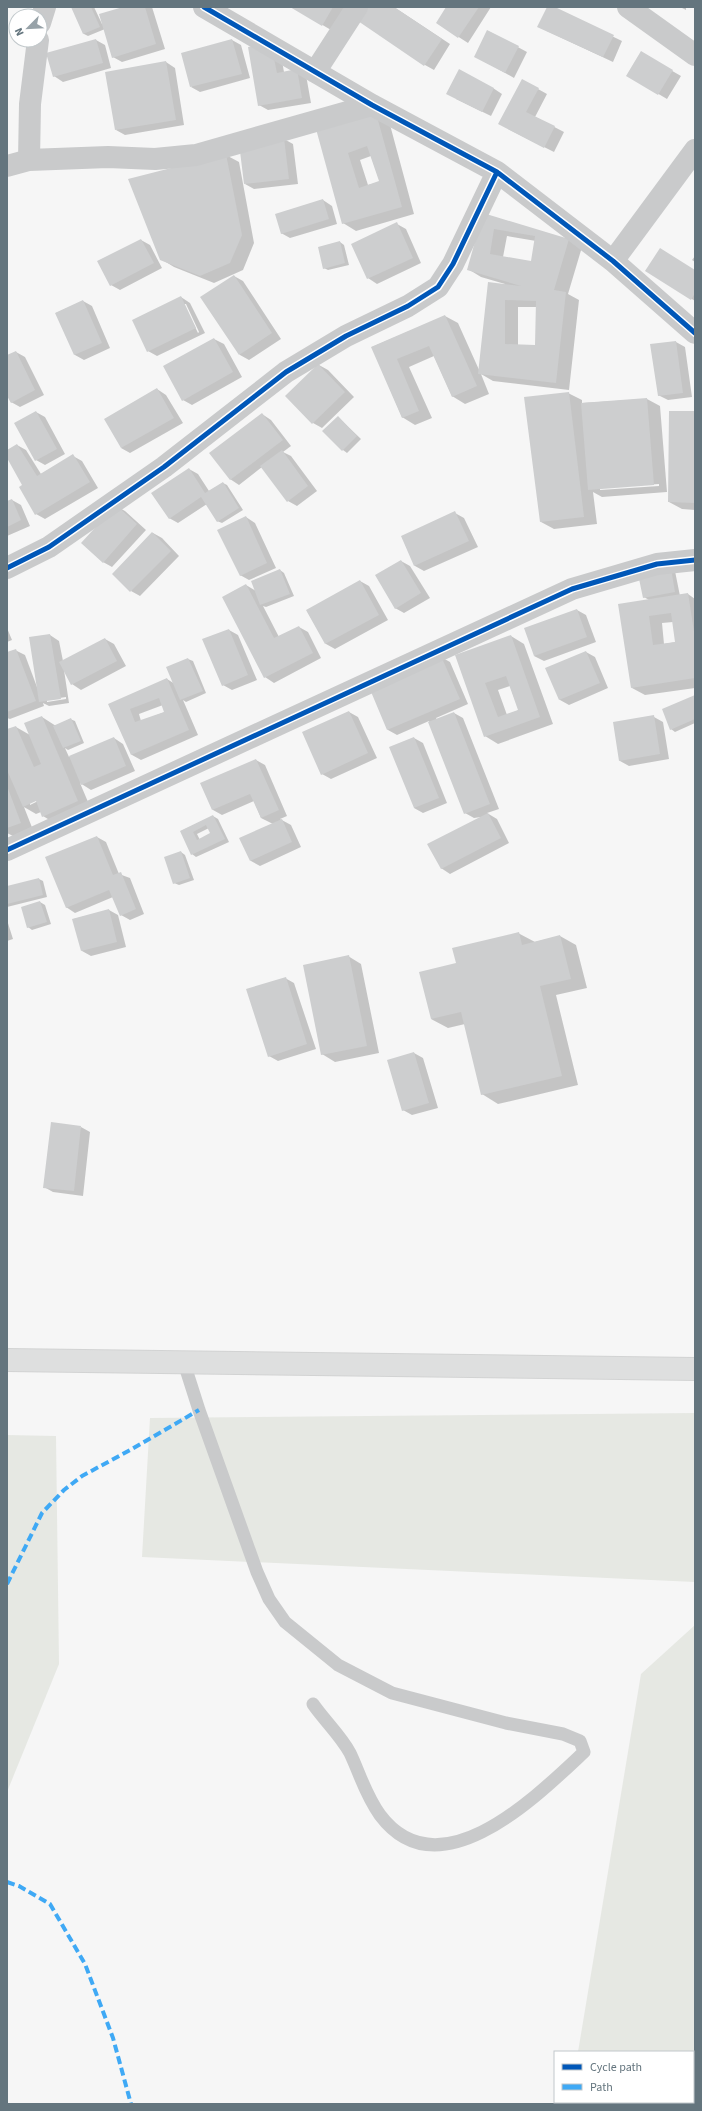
<svg xmlns="http://www.w3.org/2000/svg" width="702" height="2111" font-family="'Source Sans 3',sans-serif">
  <style>
    .green { fill: #e6e8e3 }
    .shadow { fill: #0003; fill-rule: evenodd }
    .building { fill: #cdcecf; fill-rule: evenodd }
    .lines { fill: none; stroke-linecap: round; stroke-linejoin: round }
    .trunk-casing { stroke: #d2d3d3; stroke-width: 24 }
    .service { stroke: #c9cacb; stroke-width: 13 }
    .minor { stroke: #c9cacb; stroke-width: 22 }
    .trunk { stroke: #dedfdf; stroke-width: 22 }
    .quiet { stroke: #3fa9f5; stroke-width: 4; stroke-dasharray: 8 4; stroke-linecap: butt }
    .cycleway-casing { stroke: #fff; stroke-width: 8 }
    .cycleway { stroke: #0057b8; stroke-width: 5 }
  </style>
  <rect width="100%" height="100%" fill="#f6f6f6"/>
  <path class="green" d="M 695,1413 L 695,1582 L 142,1557 L 150,1418 Z
    M 7,1435 L 56,1436 L 59,1664 L 7,1792 Z
    M 695,1625 L 695,2104 L 576,2104 L 576,2102 L 693,2102 L 693,2052 L 578,2052 L 641,1674 Z"/>
  <path class="shadow" d="M 72,7 L 94,7 L 102,24 L 127,7 L 152,7 L 165,49 L 122,62 L 113,57 L 105,29 L 88,36 L 84,34 Z
    M 292,7 L 345,7 L 331,30 Z
    M 368,7 L 394,7 L 450,44 L 434,70 L 425,65 Z
    M 447,7 L 491,7 L 468,43 L 437,23 Z
    M 548,7 L 552,7 L 622,41 L 613,62 L 547,31 Z
    M 680,7 L 686,7 L 686,10 Z
    M 488,31 L 527,52 L 514,78 L 484,61 Z
    M 96,40 L 105,45 L 111,68 L 63,82 L 54,76 Z
    M 232,40 L 241,45 L 250,78 L 200,92 L 191,87 Z
    M 249,48 L 280,50 L 284,72 L 306,75 L 311,103 L 268,110 L 259,105 Z
    M 641,53 L 681,76 L 667,99 L 628,76 Z
    M 166,62 L 175,68 L 184,125 L 125,135 L 116,130 Z
    M 493,88 L 502,94 L 491,116 L 456,99 Z
    M 538,89 L 547,94 L 535,117 L 564,132 L 554,152 L 508,129 Z
    M 376,114 L 389,121 L 414,214 L 356,231 L 343,223 L 317,130 ZM 371,156 L 380,182 L 368,185 L 360,160 Z
    M 284,139 L 293,144 L 298,184 L 254,189 L 245,184 Z
    M 226,155 L 239,162 L 254,243 L 243,270 L 214,283 L 174,267 L 161,259 Z
    M 323,200 L 332,206 L 337,224 L 290,238 L 281,233 Z
    M 484,214 L 569,240 L 582,247 L 568,294 L 579,300 L 569,390 L 493,381 L 481,374 L 489,394 L 465,404 L 452,396 L 434,356 L 409,367 L 432,418 L 415,425 L 402,417 L 372,347 L 445,316 L 458,323 L 480,372 L 505,284 L 481,277 L 468,269 ZM 507,236 L 536,241 L 532,262 L 503,257 ZM 518,307 L 537,307 L 536,346 L 518,345 Z
    M 397,224 L 406,229 L 421,263 L 377,284 L 368,278 Z
    M 141,240 L 150,245 L 162,268 L 120,290 L 111,285 Z
    M 340,242 L 344,245 L 349,265 L 328,270 L 324,268 Z
    M 695,256 L 695,262 L 692,260 Z
    M 647,270 L 695,270 L 695,301 Z
    M 234,276 L 243,281 L 281,339 L 249,360 L 240,355 Z
    M 181,297 L 190,303 L 205,333 L 157,356 L 148,351 ZM 184,304 L 186,304 L 199,332 L 198,333 Z
    M 83,301 L 92,306 L 110,348 L 84,360 L 75,355 L 56,313 Z
    M 214,339 L 224,344 L 242,377 L 192,405 L 183,400 Z
    M 676,342 L 685,347 L 692,397 L 668,400 L 658,395 Z
    M 16,352 L 25,357 L 44,395 L 20,407 L 11,402 L 7,394 L 7,356 Z
    M 319,365 L 328,370 L 354,397 L 322,428 L 313,423 Z
    M 157,389 L 166,395 L 183,423 L 130,453 L 121,448 Z
    M 568,393 L 582,400 L 582,403 L 647,399 L 660,406 L 667,492 L 602,497 L 593,492 L 597,524 L 554,529 L 541,522 ZM 659,484 L 659,486 L 600,490 L 600,488 Z
    M 36,412 L 45,417 L 65,454 L 45,465 L 36,460 Z
    M 695,412 L 695,510 L 682,509 L 669,502 Z
    M 262,414 L 271,420 L 291,446 L 283,452 L 291,456 L 317,491 L 297,506 L 288,501 L 262,467 L 239,485 L 230,479 Z
    M 338,417 L 361,439 L 347,453 L 343,450 Z
    M 17,445 L 26,450 L 41,474 L 73,456 L 82,461 L 98,488 L 45,519 L 36,514 L 24,485 L 7,456 L 7,451 Z
    M 189,469 L 198,474 L 209,491 L 223,483 L 227,485 L 243,510 L 222,523 L 217,521 L 207,504 L 178,523 L 169,518 Z
    M 12,500 L 21,505 L 30,526 L 7,536 L 7,502 Z
    M 116,506 L 125,511 L 146,530 L 112,567 L 103,562 Z
    M 455,513 L 464,518 L 478,547 L 424,571 L 415,566 L 402,537 Z
    M 246,517 L 255,523 L 276,568 L 249,580 L 240,575 Z
    M 153,533 L 162,538 L 179,556 L 140,596 L 131,591 Z
    M 401,561 L 410,566 L 430,598 L 404,613 L 395,608 Z
    M 280,570 L 284,573 L 294,596 L 266,607 L 263,606 L 279,637 L 299,627 L 308,632 L 321,658 L 274,683 L 265,677 L 246,585 L 256,591 Z
    M 675,571 L 680,596 L 688,594 L 695,599 L 695,688 L 645,695 L 632,688 L 649,600 L 644,597 L 640,575 ZM 673,622 L 676,642 L 664,644 L 662,623 Z
    M 360,581 L 369,586 L 388,620 L 335,649 L 326,644 L 307,611 Z
    M 577,610 L 586,615 L 596,642 L 544,661 L 534,656 Z
    M 7,628 L 12,640 L 7,642 Z
    M 229,630 L 238,635 L 257,680 L 232,690 L 223,685 Z
    M 50,635 L 59,641 L 63,661 L 105,639 L 114,644 L 126,666 L 81,690 L 72,684 L 64,670 L 69,703 L 49,706 L 43,703 L 44,706 L 10,719 L 7,718 L 7,653 L 15,650 L 25,655 L 37,687 ZM 66,697 L 66,699 L 47,702 L 47,700 Z
    M 511,636 L 524,644 L 553,724 L 498,744 L 485,736 L 456,656 ZM 510,686 L 519,710 L 507,715 L 498,690 Z
    M 586,652 L 595,657 L 608,688 L 569,705 L 560,700 L 547,669 Z
    M 441,657 L 450,662 L 468,704 L 436,718 L 437,720 L 454,713 L 463,718 L 499,809 L 487,813 L 497,819 L 509,843 L 450,874 L 441,868 L 481,817 L 474,818 L 465,813 L 429,721 L 397,735 L 388,730 L 370,687 Z
    M 188,659 L 193,661 L 206,693 L 186,702 L 183,700 L 198,735 L 141,760 L 132,755 L 109,705 L 167,679 L 175,684 L 168,668 ZM 163,705 L 165,712 L 141,721 L 139,714 Z
    M 695,696 L 695,723 L 675,732 L 671,729 Z
    M 349,712 L 358,717 L 377,758 L 331,779 L 322,774 Z
    M 42,717 L 56,726 L 70,719 L 75,721 L 84,743 L 68,750 L 65,748 L 69,757 L 114,738 L 123,744 L 135,771 L 91,790 L 80,783 L 91,809 L 56,824 L 43,816 L 41,812 L 36,814 L 24,807 L 33,830 L 15,837 L 7,833 L 7,731 L 16,727 L 30,735 ZM 40,798 L 40,800 L 30,805 L 30,802 Z
    M 654,717 L 663,722 L 669,759 L 629,766 L 620,761 L 614,723 Z
    M 414,738 L 423,743 L 447,803 L 423,813 L 414,808 Z
    M 256,760 L 265,765 L 287,816 L 280,819 L 291,825 L 301,847 L 260,866 L 251,861 L 241,839 L 273,824 L 261,818 L 254,801 L 222,815 L 213,810 L 202,784 Z
    M 213,816 L 218,819 L 229,842 L 196,857 L 192,854 L 181,831 ZM 209,828 L 212,834 L 200,840 L 197,834 Z
    M 97,837 L 106,842 L 119,874 L 130,878 L 144,914 L 130,920 L 121,915 L 113,897 L 75,913 L 66,907 Z
    M 181,852 L 185,855 L 194,880 L 179,885 L 174,883 Z
    M 39,879 L 43,881 L 47,897 L 7,907 L 7,887 Z
    M 40,902 L 45,905 L 51,924 L 32,930 L 28,927 Z
    M 109,910 L 118,915 L 126,947 L 91,956 L 82,951 L 74,919 Z
    M 7,920 L 13,939 L 7,941 Z
    M 518,933 L 535,942 L 560,936 L 576,945 L 587,988 L 556,995 L 578,1085 L 498,1104 L 482,1094 L 465,1024 L 448,1028 L 431,1019 L 457,964 Z
    M 348,956 L 361,964 L 379,1053 L 335,1062 L 322,1054 Z
    M 285,978 L 294,983 L 316,1049 L 278,1061 L 269,1056 Z
    M 414,1053 L 423,1058 L 438,1108 L 412,1115 L 403,1110 Z
    M 81,1127 L 90,1132 L 83,1196 L 53,1192 L 44,1187 Z"/>
  <path class="building" d="M 71,7 L 91,7 L 100,27 L 83,34 Z
    M 123,7 L 145,7 L 156,44 L 112,58 L 99,14 Z
    M 290,7 L 333,7 L 322,26 Z
    M 367,7 L 394,7 L 442,39 L 424,66 L 358,21 Z
    M 446,7 L 479,7 L 458,38 L 436,23 Z
    M 547,7 L 555,7 L 614,35 L 603,57 L 537,27 Z
    M 487,30 L 519,46 L 505,73 L 474,57 Z
    M 96,39 L 103,63 L 53,77 L 46,53 Z
    M 232,39 L 242,74 L 190,87 L 181,53 Z
    M 271,43 L 277,73 L 297,69 L 302,98 L 258,106 L 248,47 Z
    M 641,51 L 673,70 L 658,95 L 626,76 Z
    M 166,61 L 176,120 L 115,130 L 105,72 Z
    M 459,69 L 494,88 L 482,112 L 446,94 Z
    M 522,79 L 539,88 L 526,112 L 555,126 L 544,148 L 498,124 Z
    M 376,113 L 402,207 L 342,224 L 316,129 ZM 367,146 L 379,181 L 359,188 L 348,153 Z
    M 284,138 L 289,179 L 244,184 L 239,143 Z
    M 226,154 L 242,235 L 230,263 L 200,276 L 160,260 L 128,179 Z
    M 323,199 L 329,219 L 281,234 L 275,214 Z
    M 483,213 L 569,239 L 554,290 L 566,292 L 556,383 L 478,374 L 488,282 L 521,286 L 467,270 ZM 494,229 L 535,236 L 531,261 L 490,254 ZM 505,300 L 536,301 L 535,345 L 505,344 Z
    M 397,222 L 413,258 L 367,279 L 351,244 Z
    M 141,239 L 154,263 L 110,286 L 97,261 Z
    M 340,241 L 345,263 L 323,269 L 318,247 Z
    M 660,248 L 695,270 L 695,293 L 691,300 L 645,271 Z
    M 234,275 L 272,333 L 239,355 L 200,297 Z
    M 181,296 L 196,328 L 147,352 L 132,320 Z
    M 83,300 L 102,343 L 74,355 L 55,313 Z
    M 445,315 L 477,386 L 452,397 L 429,346 L 397,359 L 419,411 L 402,418 L 371,347 Z
    M 214,338 L 233,372 L 182,401 L 163,366 Z
    M 676,341 L 683,393 L 658,396 L 650,344 Z
    M 16,351 L 35,390 L 11,403 L 7,396 L 7,355 Z
    M 318,364 L 345,392 L 312,424 L 285,396 Z
    M 157,388 L 174,418 L 121,448 L 104,419 Z
    M 569,392 L 584,517 L 540,522 L 524,397 Z
    M 647,398 L 654,485 L 588,490 L 581,403 Z
    M 36,411 L 57,449 L 35,461 L 14,423 Z
    M 669,411 L 695,411 L 695,503 L 668,502 Z
    M 262,413 L 283,440 L 230,480 L 209,453 Z
    M 338,416 L 357,436 L 342,451 L 322,431 Z
    M 17,444 L 37,476 L 73,454 L 90,482 L 35,515 L 19,487 L 22,485 L 7,458 L 7,450 Z
    M 282,450 L 308,486 L 287,502 L 260,466 Z
    M 189,468 L 205,493 L 223,482 L 239,508 L 217,522 L 201,497 L 169,519 L 151,493 Z
    M 12,499 L 21,520 L 7,527 L 7,501 Z
    M 116,505 L 137,524 L 103,563 L 81,543 Z
    M 455,511 L 469,541 L 414,566 L 401,536 Z
    M 246,516 L 267,563 L 240,576 L 217,530 Z
    M 152,532 L 171,551 L 130,592 L 112,574 Z
    M 401,560 L 421,593 L 395,609 L 375,575 Z
    M 671,568 L 675,592 L 643,598 L 638,574 Z
    M 280,569 L 290,594 L 260,605 L 251,581 Z
    M 360,580 L 379,615 L 325,644 L 306,610 Z
    M 246,584 L 274,638 L 299,626 L 313,653 L 264,678 L 222,597 Z
    M 688,593 L 695,638 L 695,678 L 631,688 L 618,604 ZM 671,613 L 675,642 L 653,645 L 649,616 Z
    M 577,609 L 587,637 L 534,656 L 524,628 Z
    M 229,629 L 248,675 L 222,686 L 202,639 Z
    M 50,634 L 61,699 L 39,702 L 29,637 Z
    M 511,635 L 540,717 L 484,737 L 455,655 ZM 506,676 L 518,710 L 498,717 L 485,683 Z
    M 105,638 L 117,661 L 71,685 L 59,662 Z
    M 16,649 L 36,701 L 7,712 L 7,652 Z
    M 586,651 L 600,683 L 559,700 L 545,668 Z
    M 441,656 L 460,699 L 387,730 L 369,687 Z
    M 188,658 L 203,691 L 180,700 L 166,667 Z
    M 167,678 L 189,730 L 131,755 L 108,704 ZM 159,698 L 164,712 L 135,722 L 130,709 Z
    M 695,695 L 695,719 L 670,730 L 662,709 Z
    M 349,711 L 368,753 L 321,775 L 302,732 Z
    M 454,712 L 490,804 L 464,814 L 428,722 Z
    M 654,715 L 660,754 L 619,761 L 613,722 Z
    M 42,716 L 78,801 L 42,817 L 36,801 L 23,807 L 7,770 L 7,729 L 16,726 L 34,767 L 41,764 L 24,723 Z
    M 71,718 L 81,741 L 63,748 L 53,726 Z
    M 114,737 L 126,766 L 81,785 L 69,756 Z
    M 414,737 L 439,798 L 414,808 L 389,747 Z
    M 256,759 L 279,810 L 261,818 L 250,794 L 212,810 L 200,783 Z
    M 7,786 L 21,823 L 7,828 Z
    M 488,813 L 501,838 L 441,869 L 427,844 Z
    M 213,815 L 225,839 L 191,855 L 180,831 ZM 206,825 L 210,833 L 197,840 L 193,832 Z
    M 282,819 L 292,842 L 250,861 L 239,838 Z
    M 97,836 L 113,875 L 121,872 L 136,909 L 120,916 L 109,890 L 66,908 L 45,857 Z
    M 181,851 L 190,878 L 173,884 L 164,857 Z
    M 39,878 L 43,895 L 7,904 L 7,886 Z
    M 40,901 L 47,922 L 27,928 L 21,907 Z
    M 109,909 L 117,942 L 81,951 L 72,919 Z
    M 519,932 L 522,945 L 560,935 L 571,979 L 540,986 L 562,1076 L 481,1095 L 461,1012 L 431,1019 L 419,972 L 456,963 L 452,948 Z
    M 349,955 L 367,1046 L 321,1055 L 303,965 Z
    M 286,977 L 307,1044 L 268,1057 L 246,989 Z
    M 414,1052 L 429,1103 L 402,1111 L 387,1060 Z
    M 51,1122 L 81,1126 L 74,1191 L 43,1188 Z"/>
  <g class="lines">
    <g class="trunk-casing">
      <path id="trunk" d="M 7,1360 L 695,1369"/>
    </g>
    <path class="service" d="M 184,1363 L 199,1410 L 257,1572 L 269,1599 L 285,1622 L 338,1665 L 392,1693 L 506,1723 L 563,1734 L 580,1741 L 584,1752 C 537,1796 439,1894 380,1815 C 365,1794 360,1774 350,1753 C 341,1736 324,1720 313,1704"/>
    <path class="minor" d="M 204,7 L 372,105 L 497,172 L 613,261 L 695,333
      M 628,7 L 695,55
      M 40,23 L 45,7
      M 315,72 L 357,7
      M 29,160 L 30,104 L 38,40
      M 7,166 L 29,160 L 108,157 L 155,159 L 196,155 L 372,105
      M 613,261 L 695,150
      M 7,568 L 49,547 L 164,467 L 286,372 L 346,336 L 408,306 L 438,287 L 453,264 L 497,172
      M 7,850 L 572,589 L 657,564 L 695,560"/>
    <use href="#trunk" class="trunk"/>
    <path class="quiet" d="M 7,1584 L 42,1513 L 64,1490 L 82,1476 L 132,1449 L 199,1410
      M 7,1882 L 19,1886 L 50,1904 L 85,1964 L 113,2038 L 131,2104"/>
    <g class="cycleway-casing">
      <path id="cycleway" d="M 204,7 L 372,105 L 497,172 L 613,261 L 695,333
        M 7,568 L 49,547 L 164,467 L 286,372 L 346,336 L 408,306 L 438,287 L 453,264 L 497,172
        M 7,850 L 572,589 L 657,564 L 695,560"/>
    </g>
    <use href="#cycleway" class="cycleway"/>
  </g>
  <rect width="702" height="2111" fill="none" stroke="#64757e" stroke-width="16"/>
  <rect x="554" y="2051" width="140" height="52" fill="#ffffff" stroke="#c1c8cb"/>
  <rect x="562" y="2064" width="20" height="6" fill="#0057b8" stroke="#c1c8cb"/>
  <text x="590" y="2071" font-size="12" fill="#64757e">Cycle path</text>
  <rect x="562" y="2084" width="20" height="6" fill="#3fa9f5" stroke="#c1c8cb"/>
  <text x="590" y="2091" font-size="12" fill="#64757e">Path</text>
  <g transform="translate(28 28) rotate(246)"><circle r="19" fill="#ffffff" stroke="#c1c8cb"/>
  <path d="M0-3L7 15L0 10L-7 15Z" fill="#97a2a8"/>
  <text y="-6" font-size="11" font-weight="bold" text-anchor="middle" fill="#64757e">N</text>
  </g>
</svg>
